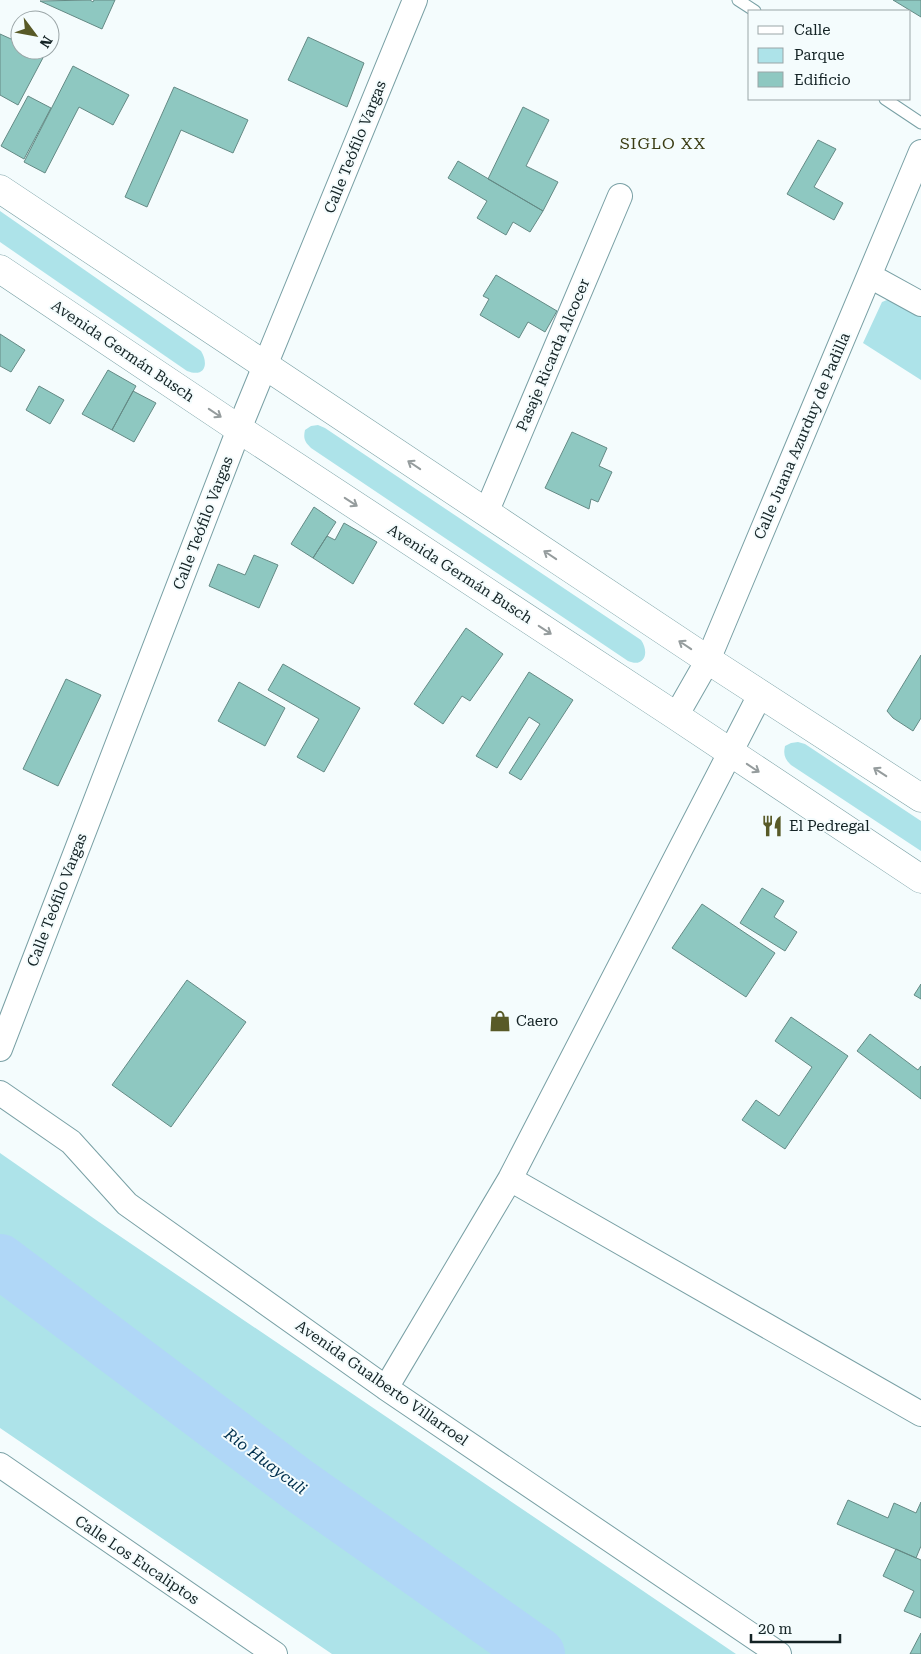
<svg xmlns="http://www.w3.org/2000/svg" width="921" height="1654" font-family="'Roboto Serif',serif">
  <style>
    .green { fill: #ade3e9 }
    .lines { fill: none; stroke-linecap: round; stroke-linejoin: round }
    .river { stroke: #b0d7f7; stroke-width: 54 }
    .building { fill: #8ec8c1; stroke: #648a85 }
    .lane-casing { stroke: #79a0a5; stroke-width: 13 }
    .street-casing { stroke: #79a0a5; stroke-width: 26 }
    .secondary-casing { stroke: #79a0a5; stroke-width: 29 }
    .lane { stroke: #fff; stroke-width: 11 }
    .street { stroke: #fff; stroke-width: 24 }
    .secondary { stroke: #fff; stroke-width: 28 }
    .oneway { stroke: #959c9d }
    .labels { text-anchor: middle; stroke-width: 4; stroke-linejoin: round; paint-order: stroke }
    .street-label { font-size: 15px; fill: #142325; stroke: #f4fcfd }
    .poi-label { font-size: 15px; fill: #142325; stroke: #f4fcfd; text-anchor: start }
    .neighbourhood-label { font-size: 16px; letter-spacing: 1px; fill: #3a3c13; stroke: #f4fcfd }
    .water-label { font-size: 16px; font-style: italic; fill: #00304e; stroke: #f4fcfd }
  </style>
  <rect width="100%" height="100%" fill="#f4fcfd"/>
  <path class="green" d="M 0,211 L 201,351 C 209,364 205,378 187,371 L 0,242 Z
    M 892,298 L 921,314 L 921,380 L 863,343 L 882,302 Z
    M 318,425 L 325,428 L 641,640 C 650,653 644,668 628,661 L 311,448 C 305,442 303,439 305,430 L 311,426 Z
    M 798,742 L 805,744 L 921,821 L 921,851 L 791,765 C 785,759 783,755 785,746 L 791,743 Z
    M 0,1153 L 99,1222 L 736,1654 L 332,1654 L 0,1428 Z"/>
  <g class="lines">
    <path class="river" d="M 0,1261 L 297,1484 L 538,1654"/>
  </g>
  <path class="building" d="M 90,0 L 93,2 L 94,0 L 115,0 L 102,29 L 40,1 Z
    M 893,0 L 921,0 L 921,17 Z
    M 0,34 L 20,43 L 20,50 L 36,50 L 45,54 L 18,105 L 0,95 Z
    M 308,37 L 364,63 L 347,107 L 288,80 Z
    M 73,66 L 129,95 L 113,125 L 79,107 L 45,173 L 24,162 Z
    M 174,87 L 248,120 L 233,153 L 181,130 L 147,207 L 125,197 Z
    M 28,96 L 51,108 L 24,159 L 1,146 Z
    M 523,107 L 549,120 L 526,166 L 558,182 L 543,211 L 488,179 Z
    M 818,140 L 836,149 L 814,187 L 843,203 L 834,220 L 787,194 Z
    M 458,161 L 543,211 L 530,232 L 513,222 L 506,235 L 477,218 L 487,201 L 448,178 Z
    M 496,275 L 557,311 L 545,332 L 528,322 L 519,338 L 480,315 L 489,299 L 483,296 Z
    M 0,334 L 25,350 L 11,372 L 0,366 Z
    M 108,370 L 136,386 L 112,430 L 82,414 Z
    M 39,386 L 64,400 L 50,424 L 26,410 Z
    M 133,391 L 156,403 L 134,442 L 112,430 Z
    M 572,432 L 607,448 L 599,466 L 612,472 L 598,502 L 591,499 L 589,509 L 545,488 Z
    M 314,507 L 336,522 L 313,558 L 291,544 Z
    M 344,523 L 377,542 L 353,584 L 313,558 L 327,536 L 335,540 Z
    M 254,555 L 278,565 L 259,608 L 209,586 L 218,564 L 245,575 Z
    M 466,628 L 503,654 L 470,701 L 462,696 L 443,724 L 414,704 Z
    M 921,655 L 921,718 L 913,731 L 893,718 L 887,711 Z
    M 283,664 L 360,708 L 324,772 L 297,757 L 319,719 L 268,690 Z
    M 529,672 L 573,700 L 521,780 L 509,773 L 540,724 L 529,717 L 497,768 L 476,756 Z
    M 66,679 L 101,695 L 58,786 L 23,769 Z
    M 239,682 L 285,708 L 265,746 L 218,721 Z
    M 762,888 L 784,901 L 774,917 L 797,932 L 785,951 L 740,923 Z
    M 702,904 L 775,953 L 746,997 L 672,948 Z
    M 187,980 L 246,1022 L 171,1127 L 112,1085 Z
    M 921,984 L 921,999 L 914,995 Z
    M 791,1017 L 848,1056 L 785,1149 L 742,1120 L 756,1100 L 779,1116 L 812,1067 L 775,1041 Z
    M 870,1034 L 918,1070 L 921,1066 L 921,1099 L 857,1051 Z
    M 848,1500 L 888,1518 L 894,1503 L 916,1513 L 921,1502 L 921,1546 L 916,1558 L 837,1524 Z
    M 896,1549 L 921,1560 L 921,1618 L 904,1611 L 914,1591 L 883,1576 Z
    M 921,1633 L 921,1654 L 910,1654 Z"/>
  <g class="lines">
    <g class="lane-casing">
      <path id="lane" d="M 738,0 L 755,11
        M 885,99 L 921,123"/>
    </g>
    <g class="street-casing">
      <path id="street" d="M 870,276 L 921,304
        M 486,513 L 620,196
        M 676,716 L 708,660 L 921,152
        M 0,1049 L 239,429 L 415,0
        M 0,1093 L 71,1142 L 127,1204 L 386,1388 L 779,1654
        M 510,1179 L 921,1414
        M 386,1388 L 510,1179 L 761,693
        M 0,1465 L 275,1654"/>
    </g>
    <g class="secondary-casing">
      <path id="secondary" d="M 0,189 L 708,660 L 921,798
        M 0,269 L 239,429 L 676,716 L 921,879"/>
    </g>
    <use href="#lane" class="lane"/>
    <use href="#street" class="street"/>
    <use href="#secondary" class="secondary"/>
  </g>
  <defs><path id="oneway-shaft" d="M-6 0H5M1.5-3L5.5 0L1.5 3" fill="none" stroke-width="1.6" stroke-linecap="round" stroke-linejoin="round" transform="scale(1.25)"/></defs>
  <g class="oneway">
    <use href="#oneway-shaft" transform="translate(215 413) rotate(34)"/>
    <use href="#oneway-shaft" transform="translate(414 465) rotate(-146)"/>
    <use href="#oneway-shaft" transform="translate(351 502) rotate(33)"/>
    <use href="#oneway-shaft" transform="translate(550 555) rotate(-146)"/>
    <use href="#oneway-shaft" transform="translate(545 630) rotate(33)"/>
    <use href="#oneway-shaft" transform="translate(685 645) rotate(-146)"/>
    <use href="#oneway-shaft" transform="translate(753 768) rotate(34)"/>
    <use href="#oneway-shaft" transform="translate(880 772) rotate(-147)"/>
  </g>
  <defs>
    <g id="restaurant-bare" transform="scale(1.725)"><path d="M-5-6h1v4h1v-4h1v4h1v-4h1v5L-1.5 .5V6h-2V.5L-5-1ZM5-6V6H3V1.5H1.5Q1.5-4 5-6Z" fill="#585a27" stroke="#f4fcfd" stroke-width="2.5" paint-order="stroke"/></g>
    <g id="shop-bare" transform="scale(1.725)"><path d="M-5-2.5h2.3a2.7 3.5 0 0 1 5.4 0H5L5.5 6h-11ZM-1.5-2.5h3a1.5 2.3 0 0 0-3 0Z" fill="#585a27" stroke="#f4fcfd" stroke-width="2.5" paint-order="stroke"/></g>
  </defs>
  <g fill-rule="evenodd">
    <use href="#restaurant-bare" x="772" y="826"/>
    <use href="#shop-bare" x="500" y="1021"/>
  </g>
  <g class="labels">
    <g class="street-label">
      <text transform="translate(355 147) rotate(-68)" y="5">Calle Teófilo Vargas</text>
      <text transform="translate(123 351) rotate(34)" y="5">Avenida Germán Busch</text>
      <text transform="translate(553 355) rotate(-67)" y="5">Pasaje Ricarda Alcocer</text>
      <text transform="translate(802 436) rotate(-67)" y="5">Calle Juana Azurduy de Padilla</text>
      <text transform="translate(203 523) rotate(-69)" y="5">Calle Teófilo Vargas</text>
      <text transform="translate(460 574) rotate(33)" y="5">Avenida Germán Busch</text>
      <text transform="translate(57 900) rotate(-69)" y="5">Calle Teófilo Vargas</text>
      <text transform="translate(382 1383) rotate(35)" y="5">Avenida Gualberto Villarroel</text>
      <text transform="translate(137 1560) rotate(34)" y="5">Calle Los Eucaliptos</text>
    </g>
    <g class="poi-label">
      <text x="789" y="831">El Pedregal</text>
      <text x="516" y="1026">Caero</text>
    </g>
    <g class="neighbourhood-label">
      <text x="663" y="149">SIGLO XX</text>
    </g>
    <g class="water-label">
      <text transform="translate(266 1461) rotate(37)" y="6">Río Huayculi</text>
    </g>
  </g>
  <rect x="748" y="10" width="162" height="90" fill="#f4fcfd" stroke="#9aa5a7"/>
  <rect x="758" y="26" width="25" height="8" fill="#ffffff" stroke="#9aa5a7"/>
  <text x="794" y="35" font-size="15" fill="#142325">Calle</text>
  <rect x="758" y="48" width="25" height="15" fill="#ade3e9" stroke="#9aa5a7"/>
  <text x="794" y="60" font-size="15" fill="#142325">Parque</text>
  <rect x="758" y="72" width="25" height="15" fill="#8ec8c1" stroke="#9aa5a7"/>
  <text x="794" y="85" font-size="15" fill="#142325">Edificio</text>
  <g transform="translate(35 35) rotate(122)"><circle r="24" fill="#f4fcfd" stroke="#9aa5a7"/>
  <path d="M0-4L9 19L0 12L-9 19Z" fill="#585a27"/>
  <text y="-8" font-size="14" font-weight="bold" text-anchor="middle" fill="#142325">N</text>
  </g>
  <path d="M751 1634v8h89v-8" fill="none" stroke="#142325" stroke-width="2.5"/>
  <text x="758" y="1634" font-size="15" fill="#142325" stroke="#f4fcfd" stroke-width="4" paint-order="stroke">20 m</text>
</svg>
